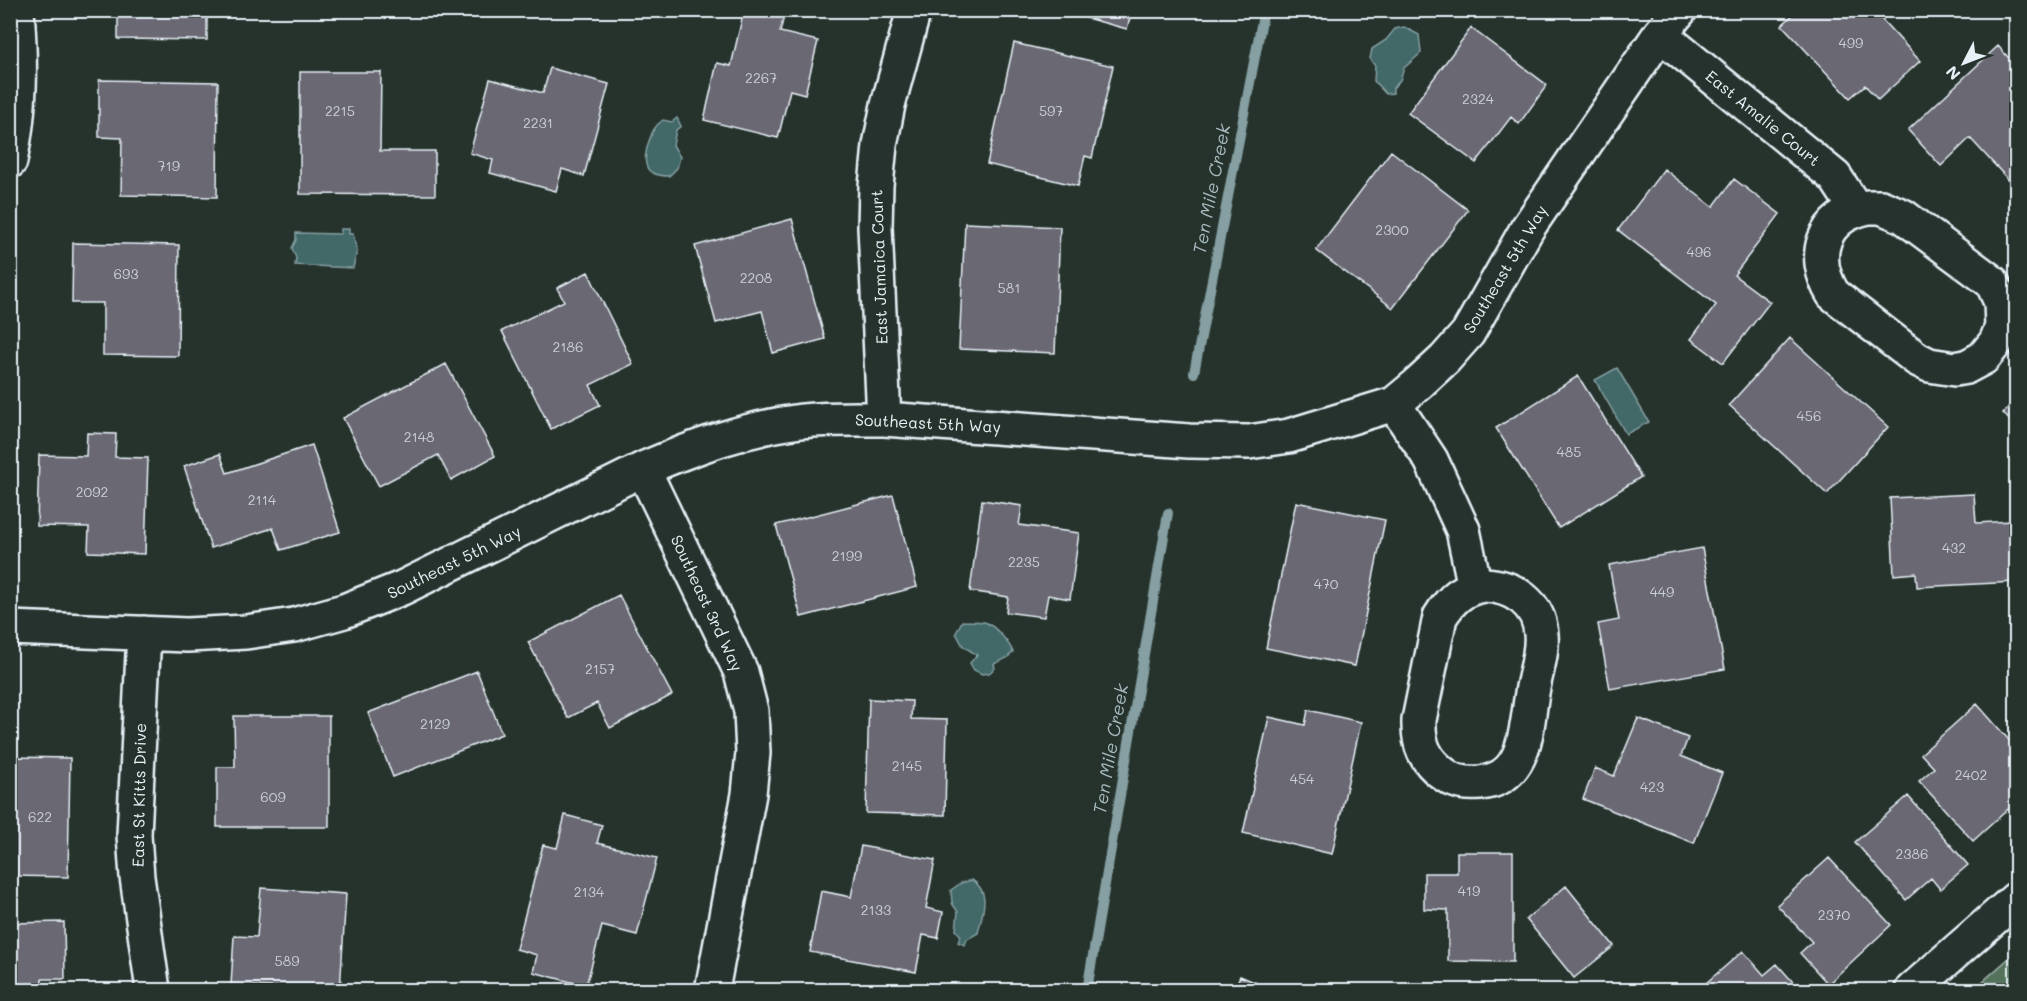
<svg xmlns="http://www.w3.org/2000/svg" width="2027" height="1001" font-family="Mali,sans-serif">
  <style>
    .green { fill: #54735c; stroke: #9eb2aa; stroke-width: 1.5 }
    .water { fill: #436868; stroke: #859fa2; stroke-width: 1.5 }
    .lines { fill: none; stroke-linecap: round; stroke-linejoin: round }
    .stream { stroke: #859fa2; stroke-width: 10 }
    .building { fill: #6b6873; stroke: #e8f1f8; stroke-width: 1.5 }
    .street-casing { stroke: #e8f1f8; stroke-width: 38 }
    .street { stroke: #26332d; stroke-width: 33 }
    .labels { text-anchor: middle; stroke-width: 4.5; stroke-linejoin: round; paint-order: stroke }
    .number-label { font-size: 14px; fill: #c9cfd7 }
    .street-label { font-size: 16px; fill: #e8f1f8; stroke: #26332d }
    .water-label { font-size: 18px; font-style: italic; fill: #a6babe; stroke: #26332d }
  </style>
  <rect width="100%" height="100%" fill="#26332d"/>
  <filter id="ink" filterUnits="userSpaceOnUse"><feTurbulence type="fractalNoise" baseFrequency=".0167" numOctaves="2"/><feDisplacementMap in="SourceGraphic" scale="12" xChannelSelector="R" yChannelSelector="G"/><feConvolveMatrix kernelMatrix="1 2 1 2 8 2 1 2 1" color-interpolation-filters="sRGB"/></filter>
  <g filter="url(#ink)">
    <path class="green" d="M 2016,952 L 2016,990 L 1973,990 Z"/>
    <path class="water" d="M 1404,27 L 1419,35 L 1421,53 L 1404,68 L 1400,80 L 1393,88 L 1393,93 L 1386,94 L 1374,81 L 1375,66 L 1370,59 L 1372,49 L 1386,40 L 1395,29 Z
      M 677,118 L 681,126 L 676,130 L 673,145 L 680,157 L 677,168 L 669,176 C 645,176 642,165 648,144 C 652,133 653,127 663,120 L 672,122 Z
      M 341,229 L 349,229 L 349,234 L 353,234 L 357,251 L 353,268 L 295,265 L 296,258 L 292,248 L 296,240 L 296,233 L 341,234 Z
      M 1617,368 L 1649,422 L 1626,434 L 1595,380 Z
      M 962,621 C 969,622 981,620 987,623 C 997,628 1009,643 1013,652 L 1007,658 L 994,664 L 995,668 L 989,673 L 982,674 L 974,670 L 970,663 L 977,655 L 963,646 L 956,633 Z
      M 972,880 C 992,893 982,913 978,933 L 967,939 L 965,945 L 958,942 L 961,936 L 956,930 L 958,912 L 952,903 L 951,890 L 961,883 Z"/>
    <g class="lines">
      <path class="stream" d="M 1194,373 L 1264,10
        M 1087,990 L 1168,513"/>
    </g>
    <path class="building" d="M 118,10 L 207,10 L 207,40 L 118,39 Z
      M 744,10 L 785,12 L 780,32 L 818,41 L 805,94 L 790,90 L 778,138 L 704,120 L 717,63 L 731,66 Z
      M 1057,10 L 1132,10 L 1127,29 Z
      M 1798,10 L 1873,10 L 1920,61 L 1878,100 L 1865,85 L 1850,98 L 1782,25 Z
      M 1471,28 L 1547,85 L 1519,124 L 1511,117 L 1476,163 L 1408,113 Z
      M 1014,43 L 1113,66 L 1092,158 L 1085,156 L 1078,186 L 987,164 Z
      M 1998,46 L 2016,66 L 2016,188 L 1970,138 L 1941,166 L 1908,130 Z
      M 550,68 L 609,84 L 584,176 L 562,169 L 556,191 L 490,173 L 493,160 L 470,153 L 490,79 L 543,93 Z
      M 300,72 L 381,72 L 380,151 L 435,151 L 435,195 L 300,194 Z
      M 99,80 L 218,82 L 217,197 L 121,195 L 122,138 L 99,137 Z
      M 1391,151 L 1468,210 L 1393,308 L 1316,250 Z
      M 1664,169 L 1713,207 L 1734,179 L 1780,214 L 1734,275 L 1770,302 L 1723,363 L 1691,339 L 1716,305 L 1618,230 Z
      M 792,219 L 825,339 L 773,353 L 762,311 L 716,323 L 695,246 Z
      M 965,223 L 1060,227 L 1055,353 L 959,349 Z
      M 73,243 L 179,245 L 178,356 L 103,355 L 103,303 L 72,303 Z
      M 588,272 L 633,364 L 590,385 L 600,405 L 551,429 L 502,331 L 564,301 L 557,288 Z
      M 1790,338 L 1888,427 L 1827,494 L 1729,405 Z
      M 446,364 L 495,456 L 451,480 L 438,455 L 379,486 L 343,418 Z
      M 1578,376 L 1641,477 L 1559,528 L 1496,428 Z
      M 2016,399 L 2016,427 L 2003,413 Z
      M 87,433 L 116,434 L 115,457 L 148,458 L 145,554 L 88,552 L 89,527 L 37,526 L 39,455 L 86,456 Z
      M 312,445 L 340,532 L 281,550 L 273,528 L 211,548 L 184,466 L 220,454 L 227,473 Z
      M 1974,494 L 1976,523 L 2013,521 L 2016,582 L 1917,587 L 1916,573 L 1894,575 L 1890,498 Z
      M 893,495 L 917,587 L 801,617 L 776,525 Z
      M 982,500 L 1022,506 L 1019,525 L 1079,533 L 1070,599 L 1048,595 L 1044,617 L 1006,612 L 1008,597 L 970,591 Z
      M 1296,502 L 1385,520 L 1355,666 L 1266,648 Z
      M 1702,548 L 1725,669 L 1610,689 L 1598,624 L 1619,620 L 1609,565 Z
      M 619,595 L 672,695 L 610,728 L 597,703 L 568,718 L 528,642 Z
      M 477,671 L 502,734 L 393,777 L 368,713 Z
      M 869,699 L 912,701 L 911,719 L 947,720 L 945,815 L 866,813 Z
      M 1977,704 L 2016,748 L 2016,802 L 1973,841 L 1919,781 L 1934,768 L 1921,754 Z
      M 1308,710 L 1361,722 L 1332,854 L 1243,833 L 1269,717 L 1305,725 Z
      M 234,716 L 329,716 L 329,827 L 217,827 L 217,767 L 235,767 Z
      M 1638,718 L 1688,738 L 1681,756 L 1722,773 L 1694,843 L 1583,799 L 1595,768 L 1614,776 Z
      M 10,757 L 70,758 L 68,877 L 10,876 Z
      M 1908,796 L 1968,865 L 1940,889 L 1931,878 L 1906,900 L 1855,842 Z
      M 565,815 L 602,825 L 597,843 L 657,858 L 637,935 L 602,926 L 586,986 L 533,972 L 537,955 L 516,949 L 543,845 L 557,848 Z
      M 861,846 L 935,860 L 926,908 L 943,912 L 938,938 L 923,935 L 916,972 L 810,952 L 821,891 L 851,897 Z
      M 1457,852 L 1513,852 L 1513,962 L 1448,961 L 1448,910 L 1424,909 L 1424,873 L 1457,873 Z
      M 1829,858 L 1891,925 L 1828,984 L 1800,953 L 1812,942 L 1777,905 Z
      M 1566,886 L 1614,946 L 1574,978 L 1526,919 Z
      M 261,888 L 346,894 L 340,990 L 231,985 L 234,936 L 257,937 Z
      M 64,922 L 65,979 L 42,979 L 42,990 L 10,990 L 10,923 Z
      M 1743,951 L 1764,975 L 1777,964 L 1800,990 L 1698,990 Z
      M 1240,976 L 1273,990 L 1234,990 Z"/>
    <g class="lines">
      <g class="street-casing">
        <path id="street" d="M 1660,34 L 1835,177 L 1856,209
          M 10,161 C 21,109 21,63 17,10
          M 1868,207 L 1881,207 L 1903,216 L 1992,282 L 2001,302 L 2002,327 L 1996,342 L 1983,358 L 1966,367 L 1955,369 L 1929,365 L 1917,359 L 1833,294 C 1810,256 1822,216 1868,207 Z
          M 1394,404 L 1431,460 L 1463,530 L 1475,587
          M 884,419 L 875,227 L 876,186 L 880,145 L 888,105 L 914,10
          M 643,469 L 741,672 L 751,711 L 753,753 L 749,794 L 712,990
          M 1484,585 C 1513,586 1539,603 1541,634 C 1543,653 1535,674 1532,693 C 1526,728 1527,779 1480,783 C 1467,784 1456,783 1445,775 C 1425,761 1418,745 1419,720 L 1440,617 C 1451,599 1463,588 1484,585 Z
          M 10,628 L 187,635 L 246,632 L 294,625 L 344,611 L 402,588 L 643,469 C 694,447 746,428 801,421 C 829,418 856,419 884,419 L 1189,441 L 1249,442 L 1289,436 L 1394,404 L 1418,384 L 1445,359 L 1468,333 L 1527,229 L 1660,34 L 1680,10
          M 144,633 L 134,835 L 137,877 L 153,990
          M 1912,990 L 2016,899"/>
      </g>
      <use href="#street" class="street"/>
    </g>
  </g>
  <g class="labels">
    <g class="number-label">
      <text x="1851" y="48">499</text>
      <text x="761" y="83">2267</text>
      <text x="1478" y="104">2324</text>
      <text x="340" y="116">2215</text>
      <text x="1051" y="116">597</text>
      <text x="538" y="128">2231</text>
      <text x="169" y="171">719</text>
      <text x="1392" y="235">2300</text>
      <text x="1699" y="257">496</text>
      <text x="126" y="279">693</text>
      <text x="756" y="283">2208</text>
      <text x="1009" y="293">581</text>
      <text x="568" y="352">2186</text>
      <text x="1809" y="421">456</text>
      <text x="419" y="442">2148</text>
      <text x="1569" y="457">485</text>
      <text x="92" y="497">2092</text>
      <text x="262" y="505">2114</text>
      <text x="1954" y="553">432</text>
      <text x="847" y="561">2199</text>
      <text x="1024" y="567">2235</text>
      <text x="1326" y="589">470</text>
      <text x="1662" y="597">449</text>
      <text x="600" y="674">2157</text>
      <text x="435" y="729">2129</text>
      <text x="907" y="771">2145</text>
      <text x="1971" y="780">2402</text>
      <text x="1302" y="784">454</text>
      <text x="1652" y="792">423</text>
      <text x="273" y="802">609</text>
      <text x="40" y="822">622</text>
      <text x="1912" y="859">2386</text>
      <text x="1469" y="896">419</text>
      <text x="589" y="897">2134</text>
      <text x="876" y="915">2133</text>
      <text x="1834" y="920">2370</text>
      <text x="287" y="966">589</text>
    </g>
    <g class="street-label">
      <text transform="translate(1763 118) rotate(39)" y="6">East Amalie Court</text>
      <text transform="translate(879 267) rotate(-92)" y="6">East Jamaica Court</text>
      <text transform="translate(1505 269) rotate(-59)" y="6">Southeast 5th Way</text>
      <text transform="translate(928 423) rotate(3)" y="6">Southeast 5th Way</text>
      <text transform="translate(454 562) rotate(-26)" y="6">Southeast 5th Way</text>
      <text transform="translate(707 603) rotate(65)" y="6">Southeast 3rd Way</text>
      <text transform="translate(139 795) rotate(-89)" y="6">East St Kitts Drive</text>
    </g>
    <g class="water-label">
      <text transform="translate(1212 189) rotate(-79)" y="6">Ten Mile Creek</text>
      <text transform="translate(1111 749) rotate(-80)" y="6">Ten Mile Creek</text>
    </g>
  </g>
  <rect width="2027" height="1001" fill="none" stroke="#26332d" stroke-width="36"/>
  <rect x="18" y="18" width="1991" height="965" fill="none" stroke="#e8f1f8" stroke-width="2" filter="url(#ink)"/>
  <g transform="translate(1964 63) rotate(228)" stroke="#26332d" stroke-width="4.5" paint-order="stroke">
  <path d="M0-4.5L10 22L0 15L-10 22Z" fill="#e8f1f8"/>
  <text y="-9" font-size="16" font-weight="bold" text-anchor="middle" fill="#e8f1f8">N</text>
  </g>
</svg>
